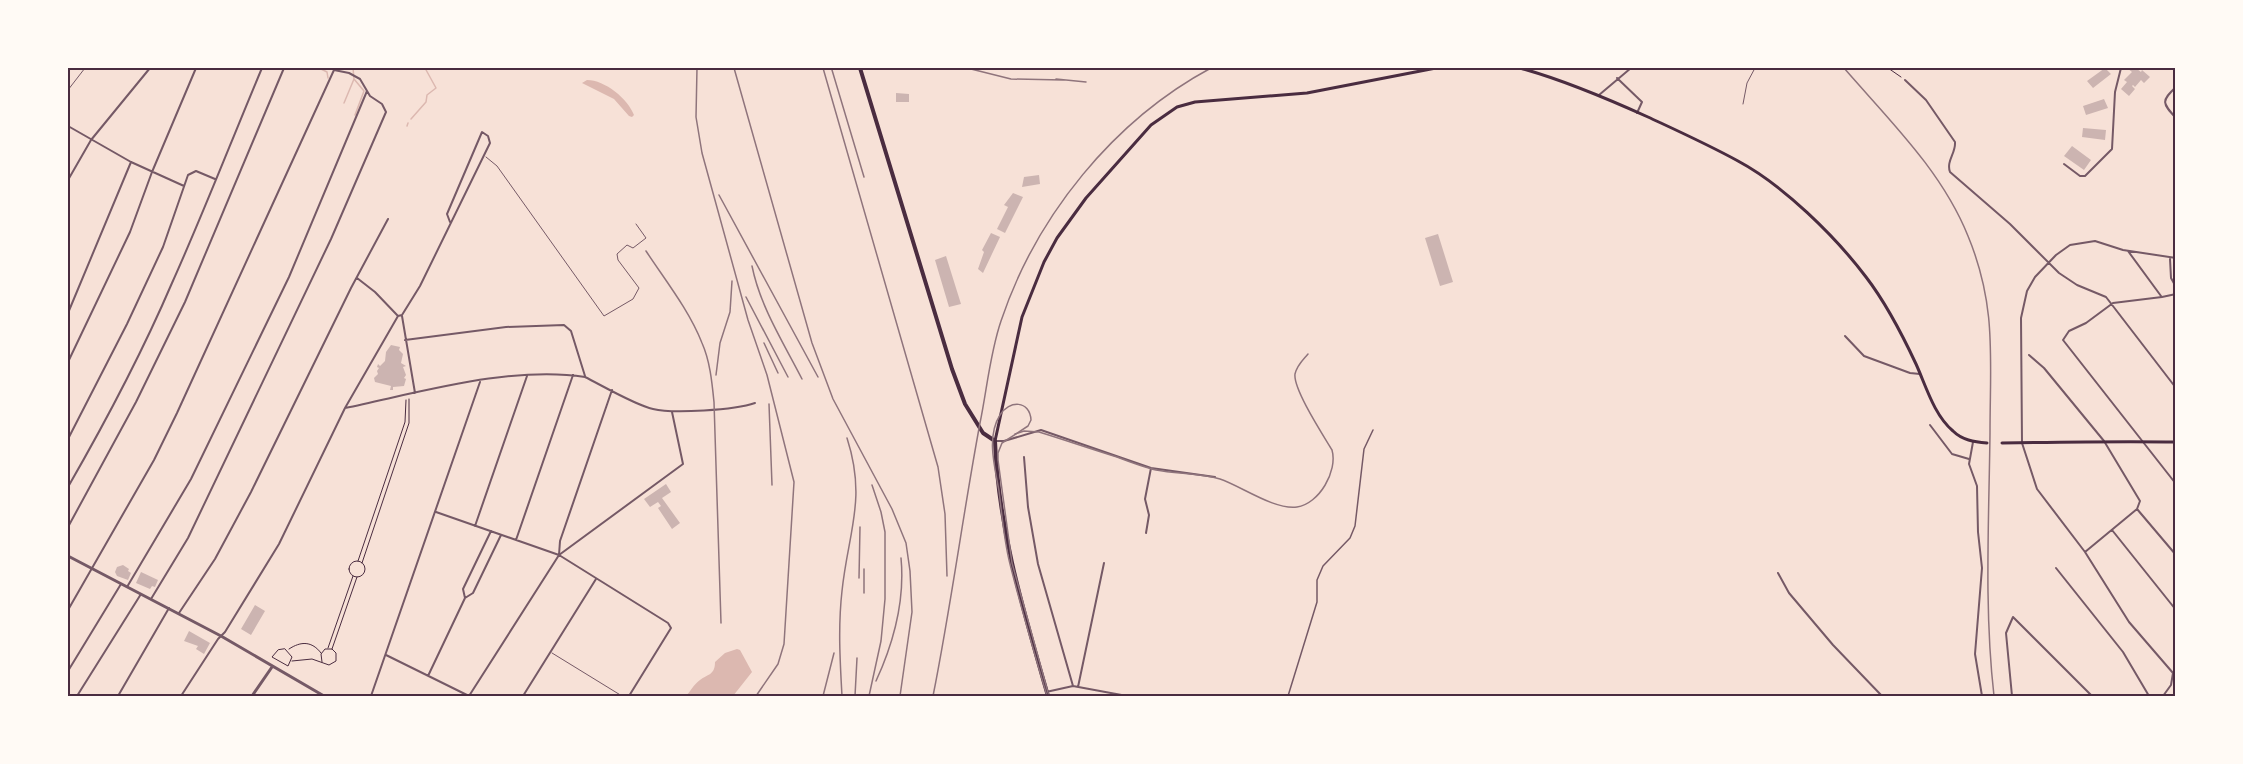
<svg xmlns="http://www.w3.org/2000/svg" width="2243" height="764" font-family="'PT Sans Narrow',sans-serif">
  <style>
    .water { fill: #dcb8b0 }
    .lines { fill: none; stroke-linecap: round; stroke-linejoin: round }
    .stream { stroke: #dcb8b0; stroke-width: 1.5 }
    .building { fill: #ccb4b1 }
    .path { stroke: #4a2c40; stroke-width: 1 }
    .service { stroke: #755966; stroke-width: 1 }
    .pedestrian { stroke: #755966; stroke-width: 1.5 }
    .minor { stroke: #755966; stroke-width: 2 }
    .tertiary { stroke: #755966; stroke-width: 3 }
    .secondary { stroke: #4a2c40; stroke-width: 3 }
    .primary { stroke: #4a2c40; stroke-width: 4 }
    .tram { stroke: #8f747c; stroke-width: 1.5 }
    .rail { stroke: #8f747c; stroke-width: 1.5 }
    .neatline { fill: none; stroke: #4a2c40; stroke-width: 2 }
  </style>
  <rect width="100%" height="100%" fill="#f7e1d7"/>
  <path class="water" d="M 587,80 C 605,80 628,99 634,115 L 632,117 L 629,116 L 614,99 L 582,83 Z
    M 737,649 L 740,650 L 752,672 L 733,696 L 686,696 C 690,692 694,684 700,680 C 708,674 715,675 715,662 L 725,653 Z"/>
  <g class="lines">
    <path class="stream" d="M 319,68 L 327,72 L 328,78
      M 353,68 L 354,79 L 364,91 L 355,115
      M 344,103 L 354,79
      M 411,119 L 426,102 L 427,95 L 436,88 L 425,68
      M 407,126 L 408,123"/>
  </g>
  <path class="building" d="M 2105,68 L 2111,74 L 2093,88 L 2087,81 Z
    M 2127,68 L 2139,68 L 2137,69 L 2141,72 L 2142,70 L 2150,77 L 2144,83 L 2141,80 L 2135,87 L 2133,85 L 2132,86 L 2135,89 L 2129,96 L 2121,89 L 2127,82 L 2124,80 L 2132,72 Z
    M 896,93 L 909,94 L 909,102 L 896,102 Z
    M 2104,99 L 2108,108 L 2086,115 L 2083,106 Z
    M 2083,128 L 2106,130 L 2105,140 L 2082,137 Z
    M 2072,146 L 2091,160 L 2084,170 L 2064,156 Z
    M 1039,175 L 1040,184 L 1022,187 L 1024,177 Z
    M 1013,193 L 1023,197 L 1005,233 L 997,229 L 1008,207 L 1004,205 Z
    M 991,233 L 1000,237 L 983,273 L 978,269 L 984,252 L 982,250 Z
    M 1438,234 L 1453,282 L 1440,286 L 1425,238 Z
    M 946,256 L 961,304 L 949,307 L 935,260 Z
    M 391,345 L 400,347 L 399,350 L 403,354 L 401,363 L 406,366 L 403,367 L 406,375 L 404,378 L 406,379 L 404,386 L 393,387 L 393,390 L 390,390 L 391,386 L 375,382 L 374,378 L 378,374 L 377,371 L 379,368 L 377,367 L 378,364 L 380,366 L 385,361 L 386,352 Z
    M 666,484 L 671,492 L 662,498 L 680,523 L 672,529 L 658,508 L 661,506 L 658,502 L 650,507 L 644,499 Z
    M 123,565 L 129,569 L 128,571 L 131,573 L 128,580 L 117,576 L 115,572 L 117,567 Z
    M 141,572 L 158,580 L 155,587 L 152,586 L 150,589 L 136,583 Z
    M 255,605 L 265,611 L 251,635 L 241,629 Z
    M 189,631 L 210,643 L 204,654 L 196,649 L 198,646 L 184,641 Z"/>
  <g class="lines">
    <path class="path" d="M 1888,68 L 1901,77
      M 358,561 L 405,422 L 406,400
      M349 569a8 8 0 1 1 16 0a8 8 0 1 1-16 0Z
      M 362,563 L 409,423 L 409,399
      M 328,648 L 353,576
      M 285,649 L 292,657 L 288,666 L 272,657 L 278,650 Z
      M 289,649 C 301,641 312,641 321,653
      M 332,649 L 357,577
      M 292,661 L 312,659 L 329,665 L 336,661 L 336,653 L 332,649 L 325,649 L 321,654 L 322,662"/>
    <path class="service" d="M 68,90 L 85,68
      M 1743,104 L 1747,83 L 1755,68
      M 486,157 L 497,166 L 604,316 L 633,299 L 639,288 L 618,260 L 617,254 L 627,245 L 633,248 L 646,238 L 636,224
      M 552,653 L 622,696"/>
    <path class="pedestrian" d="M 1288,696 L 1317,602 L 1317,580 L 1323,566 L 1350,538 L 1355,526 L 1364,449 L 1373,430"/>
    <path class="minor" d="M 1617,78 L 1642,102 L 1637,113
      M 1905,80 L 1926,100 L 1955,142 C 1956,153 1946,161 1950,172 L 2010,224 L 2059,273 L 2077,285 L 2106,297 L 2176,388
      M 2176,87 C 2161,101 2162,103 2176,118
      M 1599,95 L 1631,68
      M 68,126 L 131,162 L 184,186
      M 2064,164 L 2080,176 L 2085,176 L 2112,149 L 2115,92 L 2121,68
      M 68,180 L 91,140 L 150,68
      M 2128,251 L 2161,296
      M 2176,258 L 2123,250 L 2095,241 L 2070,245 L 2056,255 L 2035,277 L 2027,291 L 2021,318 L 2022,443 L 2037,489 L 2085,552 L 2129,622 L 2173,673 L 2176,672
      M 2170,259 L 2171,278 L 2176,287
      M 357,278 L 375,292 L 398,316
      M 2176,294 L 2162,297 L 2113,303 L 2086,323 L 2069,331 L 2063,340 L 2176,484
      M 68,313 L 131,162
      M 402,316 L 415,393
      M 1845,336 L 1864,356 L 1910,373 L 1920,374
      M 405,340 L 506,327 L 564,325 L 571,331 L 585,376
      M 2029,355 L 2044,368 L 2104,441 L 2140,501 L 2137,509 L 2085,552
      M 68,362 L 130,232 L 152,172 L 196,68
      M 345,408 C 418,393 512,365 585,377 C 603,386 635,405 653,409 C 673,414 735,410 755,403
      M 1930,425 L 1952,454 L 1969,459
      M 68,439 L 127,324 L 163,247 L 188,175 L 196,171 L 215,179
      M 995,441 L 1004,441 L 1041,430 L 1151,468 L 1215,477
      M 1973,442 L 1969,464 L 1977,486 L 1978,532 L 1982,568 L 1975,654 L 1982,696
      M 1024,457 L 1028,507 L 1038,564 L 1073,686
      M 68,487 C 106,421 142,353 172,283 C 204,212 232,139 262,68
      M 2137,509 L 2176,555
      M 436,512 L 559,555 L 668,623 L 671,628 L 629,696
      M 475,526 L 527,376
      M 68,527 L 136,402 L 185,302 L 284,68
      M 2112,530 L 2176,610
      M 1146,533 L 1149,515 L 1145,499 L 1151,468
      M 516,540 L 573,375
      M 559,555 L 683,464 L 672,412
      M 2056,568 L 2123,652 L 2149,696
      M 1778,573 L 1789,593 L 1833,645 L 1882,696
      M 127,587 L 191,479 L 289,277 L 367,91
      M 465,598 L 463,589 L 491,531
      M 68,610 L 154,460 L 177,413 L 334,70 L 349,73 L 360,79 L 370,96 L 382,104 L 386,112 L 331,239 L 188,538 L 151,599
      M 179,613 L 215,559 L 251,492 L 351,288 L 388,219
      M 386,655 L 469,696 L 559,555 L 560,541 L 612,390
      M 68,671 L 121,584
      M 428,676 L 465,598 L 473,593 L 501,535
      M 1078,687 L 1104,563
      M 1046,692 L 1073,686 L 1127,696
      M 77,696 L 141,594
      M 118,696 L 169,608
      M 181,696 L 218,639 L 225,632 L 279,544 L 345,408 L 398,316 L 402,315 L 420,286 L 490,143 L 488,136 L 482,132 L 447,214 L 450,222
      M 371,696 L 480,382
      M 523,696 L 596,579
      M 2012,696 L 2006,633 L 2013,617 L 2092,696
      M 2163,696 L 2171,685 L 2173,673"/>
    <path class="tertiary" d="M 68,556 L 221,636 L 324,696
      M 252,696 L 272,667"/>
    <path class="secondary" d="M 1520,68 C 1564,80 1606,98 1648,117 C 1678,131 1709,145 1738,161 C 1783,185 1835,236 1866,277 C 1886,303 1902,334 1916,364 C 1926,386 1934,415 1953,431 C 1962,440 1974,442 1987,443
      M 995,441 L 1022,317 L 1044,262 L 1057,238 L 1086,198 L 1151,125 L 1177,107 L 1195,102 L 1307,93 L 1436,68
      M 2002,443 C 2060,442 2118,441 2176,442"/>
    <path class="primary" d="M 860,68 L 952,369 L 965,404 L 983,433 L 995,441 C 998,528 1024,613 1048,696"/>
    <path class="tram" d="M 1047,696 C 1034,652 1021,608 1010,564 C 1004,541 1002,515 999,491 C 995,468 986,437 1000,415 C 1009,400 1030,400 1031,420 L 1028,426 L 1002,443 L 998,453 L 998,460 L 1012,563 L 1049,696"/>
    <path class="rail" d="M 697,68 L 696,117 L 702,153 L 748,320 L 767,375 L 794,482 L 784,644 L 778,664 L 756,696
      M 734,68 L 812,343 L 833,399 L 892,509 L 906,543 L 910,571 L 912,612 L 900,696
      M 823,68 L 938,467 L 945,514 L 947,576
      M 967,68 L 1011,79 L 1063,80
      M 1844,68 C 1889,120 1942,171 1968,236 C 1997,306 1990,359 1990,433 C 1989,520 1984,609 1994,696
      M 832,70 L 864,177
      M 1056,79 L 1086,82
      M 719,195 L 818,377
      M 646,251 C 665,280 689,310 702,343 C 710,361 712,382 714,402 L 721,623
      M 752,266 C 760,306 783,342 802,379
      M 746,297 L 788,377
      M 764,343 L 778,373
      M 716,375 L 720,343 L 730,312 L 732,281
      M 769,404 L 772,485
      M 1015,434 L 1024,431 L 1039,432 C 1065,440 1091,449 1117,457 C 1130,462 1143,467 1156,470 C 1177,474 1200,473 1220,479 C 1241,486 1274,510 1297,507 C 1319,504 1338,471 1332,450 C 1323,435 1293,389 1295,374 C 1297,365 1303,360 1308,354
      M 859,578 L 860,527
      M 864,593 L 864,569
      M 876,681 C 893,644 905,600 901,558
      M 823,696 L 834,653
      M 842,696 C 840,661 838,626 842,591 C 848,532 867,500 847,438
      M 855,696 L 857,658
      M 869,696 L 881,641 L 885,599 L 885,532 L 881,512 L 872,485
      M 933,696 C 951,606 963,514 980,423 C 987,389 990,353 1001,321 C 1036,216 1114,120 1211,68"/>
  </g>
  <rect width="2243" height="764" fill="none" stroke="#fffaf5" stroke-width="138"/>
  <rect x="69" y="69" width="2105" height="626" class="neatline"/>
</svg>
